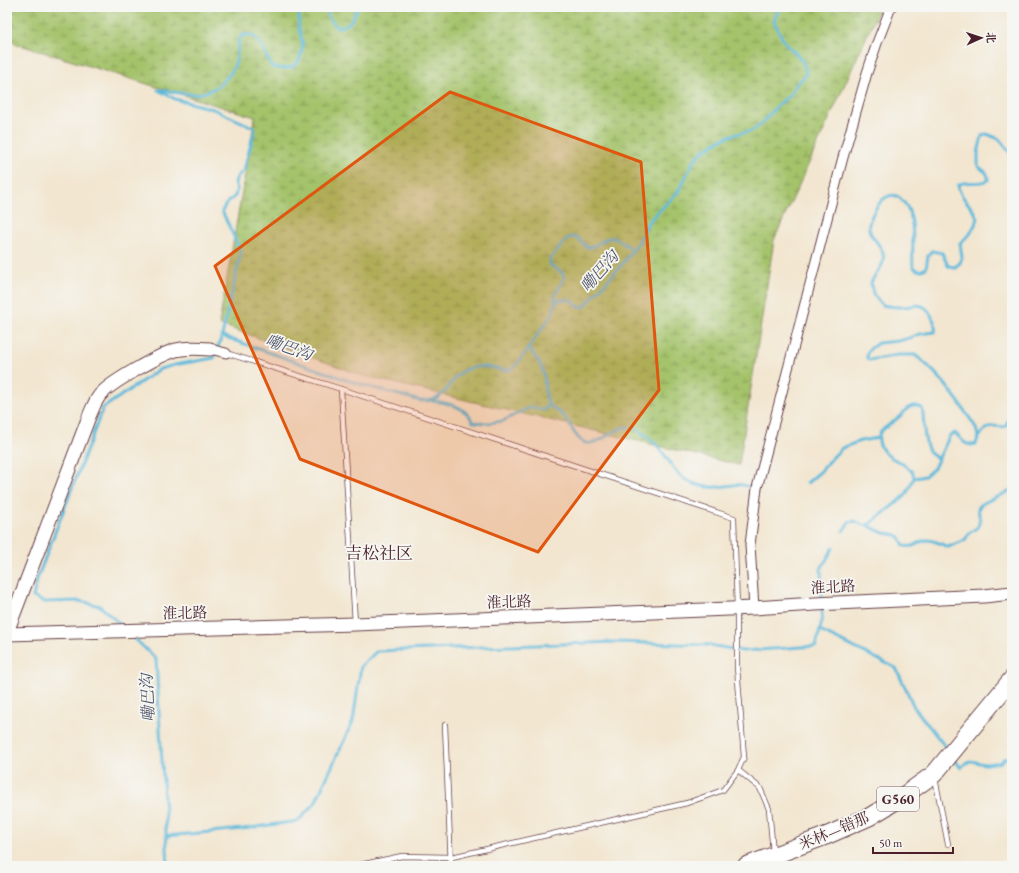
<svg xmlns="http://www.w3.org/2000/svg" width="1019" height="873" font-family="'EB Garamond','Noto Serif SC',serif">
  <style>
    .wetland { fill: url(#wetland-marsh); stroke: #77714b }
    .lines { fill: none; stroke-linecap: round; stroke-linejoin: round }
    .stream { stroke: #5ebadc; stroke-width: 3 }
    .lane-casing { stroke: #633d44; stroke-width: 6 }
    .street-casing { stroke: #633d44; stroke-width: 11 }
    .secondary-casing { stroke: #633d44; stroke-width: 15 }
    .highway-casing { stroke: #633d44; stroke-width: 19 }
    .lane { stroke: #fff; stroke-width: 4.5 }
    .street { stroke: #fff; stroke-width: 9 }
    .secondary { stroke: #fff; stroke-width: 13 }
    .highway { stroke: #fff; stroke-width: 17 }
    .marked { fill: #e0560e; fill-opacity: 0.2; stroke: #e0560e; stroke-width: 3; stroke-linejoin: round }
    .labels { text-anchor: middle; stroke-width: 3.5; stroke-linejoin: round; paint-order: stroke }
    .shield { fill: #f6f6f2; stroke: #7e6067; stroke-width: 1 }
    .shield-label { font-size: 14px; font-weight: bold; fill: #4a1f2b }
    .street-label { font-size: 15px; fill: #4a1f2b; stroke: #f6f6f2 }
    .water-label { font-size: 16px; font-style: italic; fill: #515569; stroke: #f6f6f2 }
    .quarter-label { font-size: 17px; fill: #4a1f2b; stroke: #f6f6f2 }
  </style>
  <defs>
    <pattern id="wetland-marsh" width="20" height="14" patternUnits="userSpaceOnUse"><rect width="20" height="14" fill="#a4c36b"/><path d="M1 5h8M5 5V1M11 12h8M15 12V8" fill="none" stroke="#889e58"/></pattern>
  </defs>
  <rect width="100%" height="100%" fill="#f6f6f2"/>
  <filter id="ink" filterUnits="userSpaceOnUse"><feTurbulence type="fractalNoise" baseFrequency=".025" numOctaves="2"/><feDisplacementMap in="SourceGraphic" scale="8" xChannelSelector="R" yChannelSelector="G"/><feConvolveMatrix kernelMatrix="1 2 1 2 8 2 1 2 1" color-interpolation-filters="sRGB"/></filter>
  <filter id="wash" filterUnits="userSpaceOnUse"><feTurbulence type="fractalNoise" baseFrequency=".012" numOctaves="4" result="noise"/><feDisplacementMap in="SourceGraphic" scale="16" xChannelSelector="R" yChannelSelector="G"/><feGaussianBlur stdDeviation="0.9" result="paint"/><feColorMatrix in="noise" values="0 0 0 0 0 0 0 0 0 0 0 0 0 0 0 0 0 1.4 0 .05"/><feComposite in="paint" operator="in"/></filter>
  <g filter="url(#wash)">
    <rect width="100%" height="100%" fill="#f2e6d0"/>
    <path class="wetland" d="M 7,7 L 880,7 L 774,240 L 739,465 L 364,376 L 219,324 L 255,117 L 7,41 Z"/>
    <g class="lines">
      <path class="stream" d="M 325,7 L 330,19 L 336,27 C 351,27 352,19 358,7
        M 160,90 C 172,91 185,95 197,94 C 215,92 231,78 236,61 C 238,52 237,44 241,36 C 260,29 264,54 272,67 C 293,72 304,63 302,41 C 301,37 300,33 299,29 C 298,22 299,14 300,7
        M 555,304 C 553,289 563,287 564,276 L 560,271 L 550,265 L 550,259 L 568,238 L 574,237 L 579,239 L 586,247 C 598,249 602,236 613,238 C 620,239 627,247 633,250
        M 222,336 L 356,383 L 421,401 C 451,402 446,377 467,369 C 475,366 485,366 494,368 C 499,369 505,371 510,370 C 512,369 515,366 517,364 L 553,313 L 555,305 L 558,300 L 572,300 L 578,307 L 584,307 L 624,262 L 638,243 L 648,222 L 678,192 L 694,160 L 703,151 L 720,140 L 732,135 L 751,131 L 760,125 L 779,104 L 790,95 L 795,86 L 806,75 C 805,57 794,54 784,41 C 780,35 777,27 774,21 L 777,13 L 783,7
        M 432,401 C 449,403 465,406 473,422 L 488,423 L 503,421 L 530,407 L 544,410 L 548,405 C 548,400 546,395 545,390 C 544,386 545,381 544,377 C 543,365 535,357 528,347
        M 1012,403 L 1012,408
        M 548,405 C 555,409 560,412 565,418 C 571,426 576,440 586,443 C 601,446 616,423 634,428 C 637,428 640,431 642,433 C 648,437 655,443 660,449 C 670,461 676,476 690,482 C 701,487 715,488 726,486 C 735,485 737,483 747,486
        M 978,439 C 982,431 987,426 996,426 C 1001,426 1002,428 1006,426 L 1008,420 L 1012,419
        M 914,478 C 913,462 886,462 880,445 C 879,442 878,436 880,433 C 884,427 894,422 899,417 C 904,413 906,407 913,406 C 917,405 919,406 922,408 C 926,425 920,452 939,459
        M 807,483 L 821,471 L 833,457 L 842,448 L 860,441 L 879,438
        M 867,525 C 873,527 879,532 884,533 C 897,535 899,533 904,546 C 917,548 916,542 926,540 C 933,539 941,544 948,547 L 965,540 L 969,533 L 978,527 L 980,520 L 978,509 L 981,504 L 1012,490
        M 843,531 L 849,522 L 855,521 C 859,523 862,526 867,525 C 869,525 903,498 906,494 C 909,490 911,483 914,478 L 925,476 L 934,468 L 950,435 L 955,433 L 965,443 L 971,445 L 976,444 C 978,440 978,436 977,432 C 976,425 970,419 966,413 C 952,391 936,371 915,355 L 899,355 L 869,360 L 867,358 L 867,353 L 871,348 L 878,343 L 898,341 L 909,338 L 920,334 L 935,332 C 936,327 935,322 932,317 C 923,299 916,307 900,307 C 894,307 888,306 882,305 L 873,294 L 871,283 C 874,275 881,270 883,262 C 887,244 866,238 869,224 C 871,216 878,202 885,198 C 891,194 896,194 901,199 C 918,215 911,245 913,266 C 917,271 920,272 926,268 L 928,256 L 932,251 L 942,253 L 948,266 L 955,267 L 960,263 L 962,257 L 960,243 L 970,234 L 978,219 C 974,206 959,198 958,185 C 967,179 976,186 988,180 C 989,172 983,171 978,166 L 978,153 L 982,136 L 987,134 L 999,139 L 1012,155
        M 822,600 L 821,569 L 833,548
        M 123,627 L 100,606 L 80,601 L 44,602 L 33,597 L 37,579 L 103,408 L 160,369 L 174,365 L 214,358 L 222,336 L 241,252 L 222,211 L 226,204 L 235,196 L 237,189 L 235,182 L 237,177 L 244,170 L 255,128 L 213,109 L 175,99 L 158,90
        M 820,631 L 896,668 L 914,707 L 947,749
        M 131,635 L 156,659 L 168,866
        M 954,759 L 961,768 C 971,756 973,763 985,764 C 989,764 994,762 999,763 L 1005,758 L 1012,757
        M 166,836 L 243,829 L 298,821 L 315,803 L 353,721 L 361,666 L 377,651 L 615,642 L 709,645 L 743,651 L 816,646 L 822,621 L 822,607"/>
    </g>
  </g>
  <g filter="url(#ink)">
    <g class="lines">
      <g class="lane-casing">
        <path id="lane" d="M 226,353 L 341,389 L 734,518 L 737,608 L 737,667 L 744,757 L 738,770 L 723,790 L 687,803 L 452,857 L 402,856 L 355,866
          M 341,389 L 355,623
          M 445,725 L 451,866
          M 738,770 L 760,788 L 769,809 L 773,852
          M 935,778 L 948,844"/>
      </g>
      <g class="street-casing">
        <path id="street" d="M 210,349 L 226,353
          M 754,608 L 750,545 L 757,488 L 842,161 L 867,73 L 877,43 L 891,7"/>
      </g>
      <g class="secondary-casing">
        <path id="secondary" d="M 7,632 L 90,414 C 93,408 96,398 102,393 C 112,382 161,354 176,350 C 187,347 199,348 210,349
          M 7,634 L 355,624 L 754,608 L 815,604 L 984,596 L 1012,593"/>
      </g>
      <g class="highway-casing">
        <path id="highway" d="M 746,866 L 828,835 L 869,817 L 899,799 L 934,774 L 1012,679"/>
      </g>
      <use href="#lane" class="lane"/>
      <use href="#street" class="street"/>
      <use href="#secondary" class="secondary"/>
      <use href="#highway" class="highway"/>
    </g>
  </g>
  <path class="marked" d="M 450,92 L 641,162 L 659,390 L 538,552 L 300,459 L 215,266 Z"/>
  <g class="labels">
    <rect class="shield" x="877" y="787" width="42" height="24" rx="3"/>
    <g class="shield-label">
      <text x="898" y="804">G560</text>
    </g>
    <g class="street-label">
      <text transform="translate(833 587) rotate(-3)" y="5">淮北路</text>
      <text transform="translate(509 602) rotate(-2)" y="5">淮北路</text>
      <text transform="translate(185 613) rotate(-1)" y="5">淮北路</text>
      <text transform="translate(834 831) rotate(-23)" y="5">米林—错那</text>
    </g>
    <g class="water-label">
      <text transform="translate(599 271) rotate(-49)" y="6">嘞巴沟</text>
      <text transform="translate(289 347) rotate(19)" y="6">嘞巴沟</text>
      <text transform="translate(147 698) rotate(-93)" y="6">嘞巴沟</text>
    </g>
    <g class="quarter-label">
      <text x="379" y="559">吉松社区</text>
    </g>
  </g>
  <rect width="1019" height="873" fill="none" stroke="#f6f6f2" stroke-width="24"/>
  <g transform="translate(981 38) rotate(87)" stroke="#f6f6f2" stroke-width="3" paint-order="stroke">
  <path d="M0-3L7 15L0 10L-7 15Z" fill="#4a1f2b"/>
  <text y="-6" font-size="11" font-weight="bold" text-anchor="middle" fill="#4a1f2b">北</text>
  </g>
  <path d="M873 847v6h80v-6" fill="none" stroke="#4a1f2b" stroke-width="2"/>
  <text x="879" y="847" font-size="12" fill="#4a1f2b" stroke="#f6f6f2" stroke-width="3" paint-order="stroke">50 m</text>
</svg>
